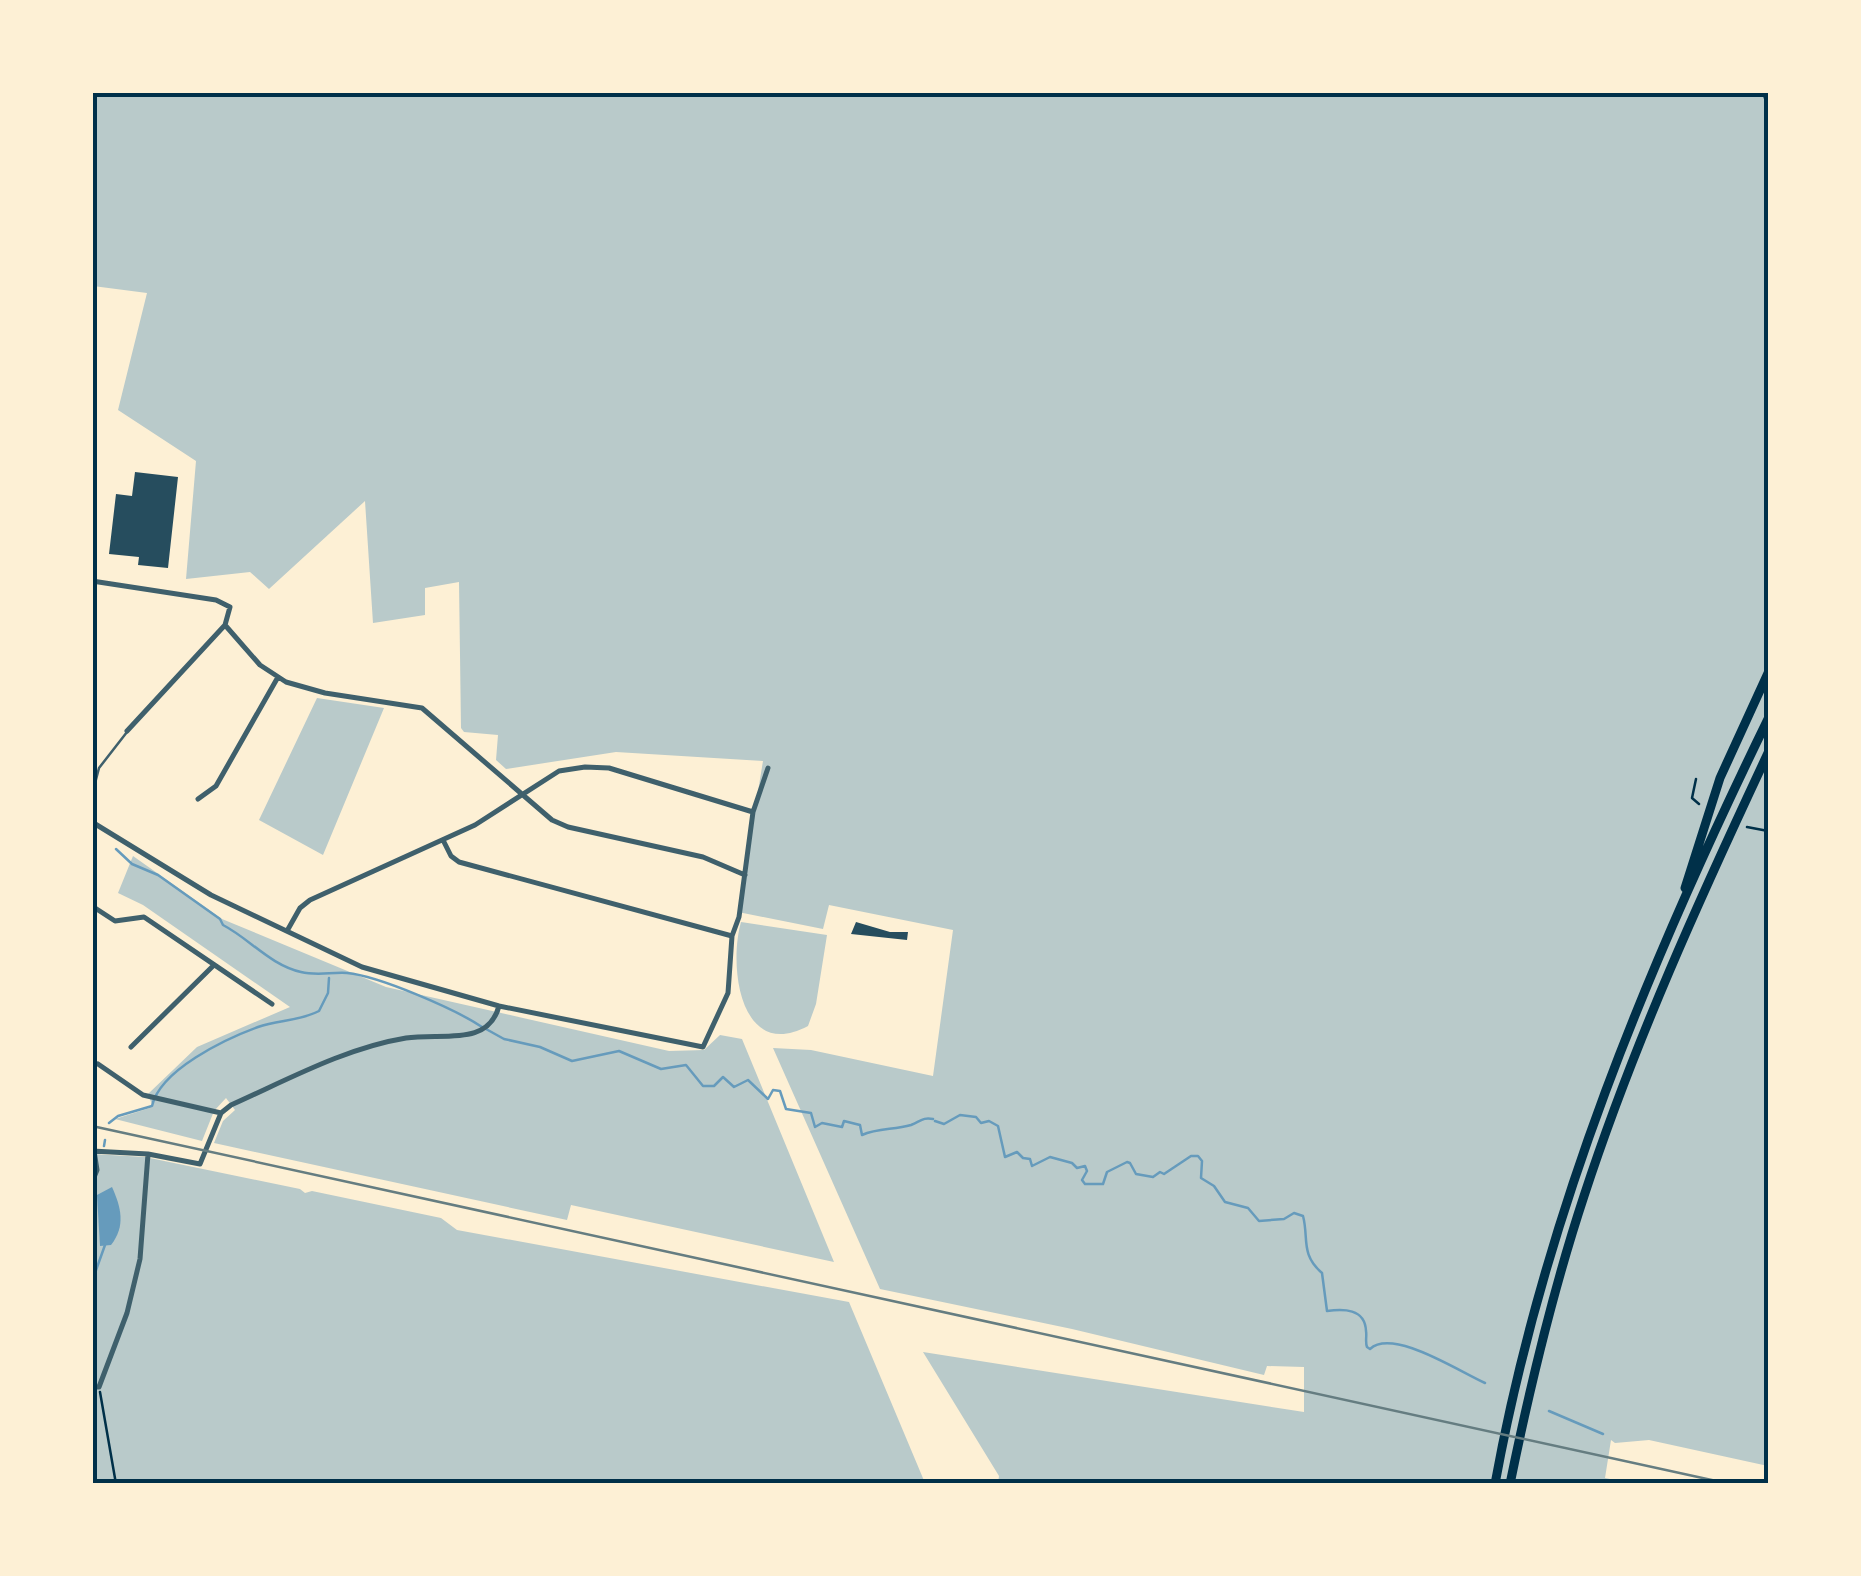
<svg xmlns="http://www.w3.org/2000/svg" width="1861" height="1576" font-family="'Public Sans',sans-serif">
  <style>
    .green { fill: #b9caca }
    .water { fill: #669bbc }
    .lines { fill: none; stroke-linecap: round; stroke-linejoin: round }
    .stream { stroke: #669bbc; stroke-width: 2.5 }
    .building { fill: #264d5e }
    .path { stroke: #003049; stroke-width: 2.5 }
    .service { stroke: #3f606c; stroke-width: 2.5 }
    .minor { stroke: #3f606c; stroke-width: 5 }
    .motorway { stroke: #003049; stroke-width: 9 }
    .rail { stroke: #657d81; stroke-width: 2.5 }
    .neatline { fill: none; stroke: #003049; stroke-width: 4 }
  </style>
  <rect width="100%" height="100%" fill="#fdf0d5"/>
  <path class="green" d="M 93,93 L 1768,93 L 1768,1466 L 1649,1440 L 1615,1443 L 1611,1440 L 1605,1478 L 1631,1483 L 998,1483 L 999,1476 L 923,1352 L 1304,1412 L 1304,1367 L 1267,1366 L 1264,1375 L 1072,1329 L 880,1289 L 773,1048 L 811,1050 L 933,1076 L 953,930 L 829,905 L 823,929 L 738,912 L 763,761 L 616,752 L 506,769 L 496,760 L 498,735 L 464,732 L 461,728 L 459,582 L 425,588 L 425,615 L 373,623 L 365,501 L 269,589 L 250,572 L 186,579 L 196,461 L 118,410 L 147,293 L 93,286 Z
    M 317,698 L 384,708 L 323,855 L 259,820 Z
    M 133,856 L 222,919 L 386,987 L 669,1051 L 704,1050 L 720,1035 L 742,1039 L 834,1262 L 571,1205 L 567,1220 L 214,1143 L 223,1121 L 235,1110 L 226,1098 L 214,1111 L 202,1141 L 115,1119 L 153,1107 L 148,1094 L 197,1047 L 290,1007 L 143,905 L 118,893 Z
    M 741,922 L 827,935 L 816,1004 L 808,1026 C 741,1062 728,968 741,922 Z
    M 92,1154 L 145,1157 L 300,1189 L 305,1193 L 312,1191 L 441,1218 L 457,1230 L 849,1302 L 925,1483 L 93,1483 Z"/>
  <path class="water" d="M 112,1187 C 121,1207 126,1226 111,1245 L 100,1246 L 97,1195 Z"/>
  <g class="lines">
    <path class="stream" d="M 116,849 L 132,864 L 158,875 L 220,919 L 223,925 C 250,939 270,965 301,972 C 317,976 331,972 347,973 C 379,976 455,1009 482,1027
      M 486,1029 L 504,1039 L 540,1047 L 572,1061 L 619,1051 L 661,1069 L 686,1065 L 703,1086 L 714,1086 L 723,1077 L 734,1087 L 748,1080 L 768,1099 L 773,1090 L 780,1091 L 786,1109 L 811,1113 L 815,1127 L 822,1123 L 842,1127 L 844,1121 L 860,1125 L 862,1135 C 878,1128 894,1130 911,1125 C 921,1121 923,1117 933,1119
      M 935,1121 L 944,1124 L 960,1115 L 976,1117 L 981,1123 L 989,1121 L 998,1126 L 1005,1157 L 1017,1152 L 1023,1158 L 1030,1159 L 1032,1166 L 1050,1157 L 1072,1163 L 1077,1168 L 1085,1166 L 1087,1171 L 1082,1180 L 1085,1184 L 1103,1184 L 1107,1172 L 1127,1162 L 1130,1163 L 1136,1174 L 1153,1177 L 1160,1172 L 1164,1174 L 1191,1156 L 1198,1156 L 1202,1161 L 1201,1178 L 1214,1186 L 1225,1202 L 1248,1208 L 1259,1221 L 1284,1219 L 1294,1213 L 1303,1216 C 1309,1238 1300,1254 1322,1273 L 1327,1311 C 1343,1309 1365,1308 1366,1331 C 1367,1336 1365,1342 1367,1347 L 1370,1349 C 1393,1328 1458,1371 1485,1383
      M 109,1123 L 118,1116 L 152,1106 C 160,1070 225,1039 258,1027 C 278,1020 300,1021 319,1011 L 328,993 L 329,978
      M 104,1146 L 105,1140
      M 95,1273 L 105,1245
      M 1549,1411 L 1603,1434"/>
  </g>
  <path class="building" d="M 135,472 L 178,477 L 168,568 L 138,565 L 139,557 L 109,554 L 116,494 L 132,496 Z
    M 856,922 L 890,932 L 908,932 L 907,940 L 851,934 Z"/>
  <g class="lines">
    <path class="path" d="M 1696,779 L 1692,798 L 1699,804
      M 1747,827 L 1768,831
      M 100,1392 L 116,1484"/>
    <path class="service" d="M 92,795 L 99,768 L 127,732"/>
    <path class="minor" d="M 92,581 L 216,600 L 230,607 L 225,625 L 127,731
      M 225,625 L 260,665 L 286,682 L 325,693 L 422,708 L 552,820 L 568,827 L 703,857 L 745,875
      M 198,799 L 216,786 L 278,677
      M 92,822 L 211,895 L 362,967 L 499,1006 L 703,1047 L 728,993 L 732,936 L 739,917 L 753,812 L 768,768
      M 443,840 L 451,856 L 459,862 L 732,936
      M 92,906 L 115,921 L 144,917 L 272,1004
      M 287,931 L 300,908 L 310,900 L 475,825 L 559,771 L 585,767 L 609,768 L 753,812
      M 131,1047 L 214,965
      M 98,1064 L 143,1095 L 221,1113
      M 92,1151 L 148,1154 L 200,1164 L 221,1113 L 231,1105 C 287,1080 345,1048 406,1038 C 439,1032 488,1048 499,1006
      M 92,1182 L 97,1170 L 94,1151
      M 92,1387 L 99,1387 L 127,1313 L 140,1259 L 148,1154"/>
    <path class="motorway" d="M 1767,92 L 1768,97
      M 1685,888 L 1720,778 L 1768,673
      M 1495,1484 C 1544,1215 1649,963 1768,719
      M 1510,1484 C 1530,1386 1553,1290 1584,1196 C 1634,1043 1700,898 1768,753"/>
    <path class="rail" d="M 92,1126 L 1730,1484"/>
  </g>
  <rect width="1861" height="1576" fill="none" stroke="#fdf0d5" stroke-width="190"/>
  <rect x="95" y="95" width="1671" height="1386" class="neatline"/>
</svg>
